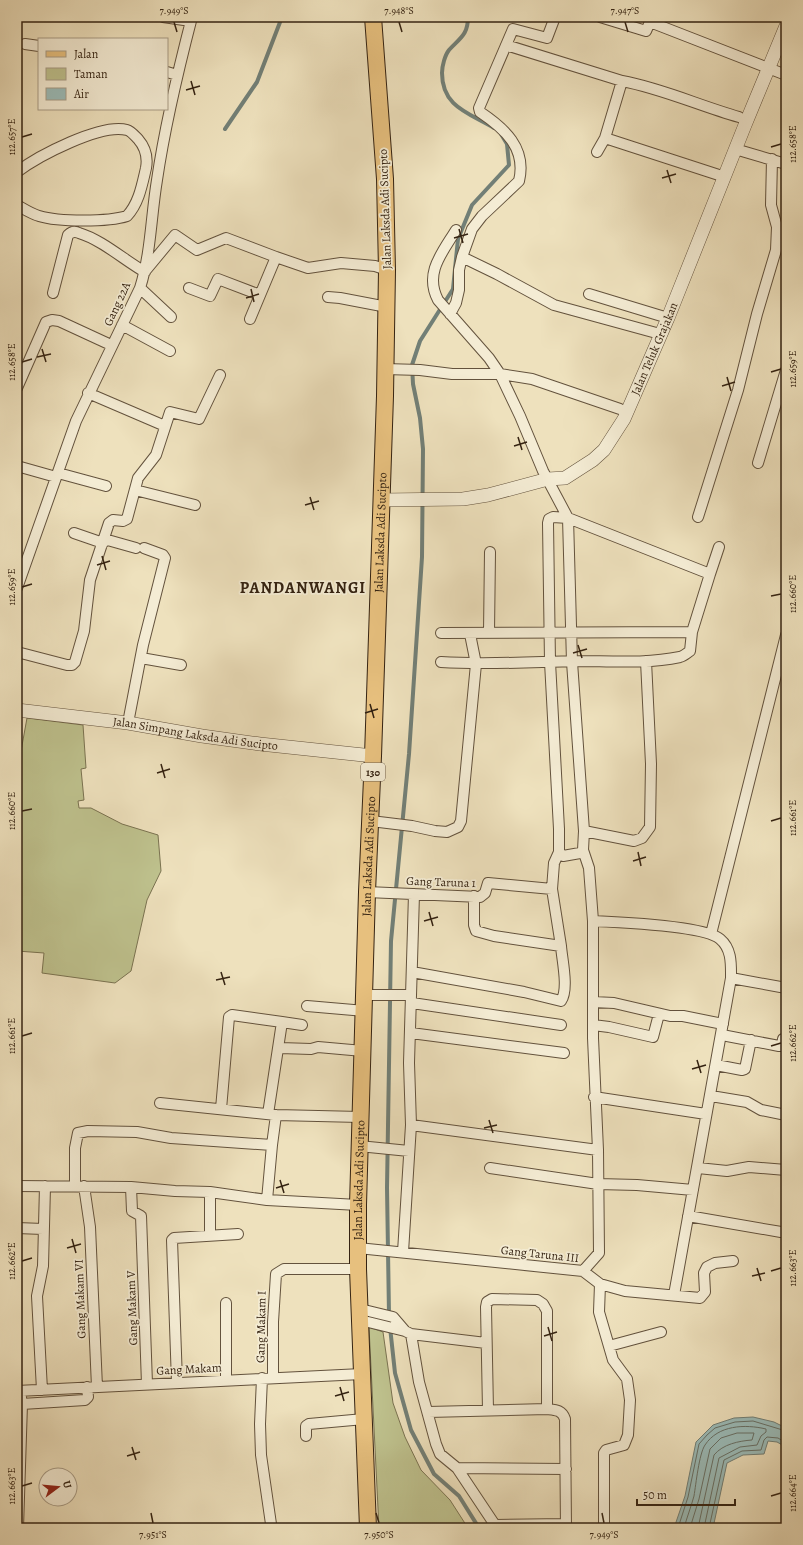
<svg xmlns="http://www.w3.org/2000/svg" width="803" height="1545" font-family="Alegreya,serif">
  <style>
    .green { fill: #bec18d; stroke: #7a7250 }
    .water { fill: #9bbcb9; stroke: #727f76 }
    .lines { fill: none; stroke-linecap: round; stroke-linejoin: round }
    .shore { stroke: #687066; stroke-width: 1 }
    .stream { stroke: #727f76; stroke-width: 4 }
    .minor-casing { stroke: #63523d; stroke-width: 12 }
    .tertiary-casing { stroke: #63523d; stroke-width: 14 }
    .primary-casing { stroke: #352312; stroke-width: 18 }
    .minor { stroke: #f4ecd4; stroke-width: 10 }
    .tertiary { stroke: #f4ecd4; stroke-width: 13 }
    .primary { stroke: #e7c07e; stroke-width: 16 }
    .ticks { fill: none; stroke: #352312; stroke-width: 1.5 }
    .labels { text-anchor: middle; stroke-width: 3.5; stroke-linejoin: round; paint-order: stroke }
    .shield { fill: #f4ecd4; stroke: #6e5f4c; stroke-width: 1 }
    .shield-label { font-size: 11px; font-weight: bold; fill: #352312 }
    .street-label { font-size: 12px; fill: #352312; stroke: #f4ecd4 }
    .district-label { font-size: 16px; font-weight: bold; letter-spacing: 1px; fill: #352312; stroke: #f4ecd4 }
    .neatline { fill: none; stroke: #352312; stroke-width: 1.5 }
    .ticks-label { font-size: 10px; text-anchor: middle; fill: #352312 }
  </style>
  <rect width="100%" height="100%" fill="#eee1bd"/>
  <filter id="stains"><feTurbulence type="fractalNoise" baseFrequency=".005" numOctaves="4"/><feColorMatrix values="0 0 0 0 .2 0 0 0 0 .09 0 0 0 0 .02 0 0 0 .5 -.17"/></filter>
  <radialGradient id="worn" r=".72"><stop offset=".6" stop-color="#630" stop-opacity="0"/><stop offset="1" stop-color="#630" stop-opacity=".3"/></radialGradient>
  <path class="green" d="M 27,718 L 83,725 L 86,768 L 81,769 L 84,800 L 78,801 L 79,808 L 91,808 L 122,824 L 158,835 L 161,871 L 147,900 L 131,971 L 115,983 L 42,973 L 44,953 L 17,951 L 17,773 Z
    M 369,1327 L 383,1332 L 393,1403 L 405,1437 L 421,1470 L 450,1500 L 468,1528 L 379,1528 Z"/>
  <path class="water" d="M 753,1417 L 774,1422 L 786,1428 L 786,1447 L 777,1442 L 768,1441 L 764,1454 L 743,1455 L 727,1463 L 713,1528 L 674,1528 L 685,1496 L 696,1442 L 713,1425 L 734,1418 Z"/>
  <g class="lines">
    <path class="shore" d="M 678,1528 L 688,1497 L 699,1444 L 707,1435 L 715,1428 L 735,1422 L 753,1421 L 786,1431
      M 684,1528 C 687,1517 691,1507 694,1496 C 696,1484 699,1454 705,1445 C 718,1425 745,1424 766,1429 L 766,1432 L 761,1436 L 757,1445 L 740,1447 L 719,1458 L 704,1528
      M 690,1528 L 699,1499 L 710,1449 L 721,1438 L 737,1433 L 754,1433 L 752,1440 C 739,1441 723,1444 714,1455 L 698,1528
      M 709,1528 L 724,1460 L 742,1451 L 761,1450 L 764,1440 L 767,1437 L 778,1438 L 786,1443"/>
    <path class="stream" d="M 468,17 C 468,35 460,38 449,50 C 445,55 442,66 442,73 C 442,107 469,113 494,128
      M 225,129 L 257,82 L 282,17
      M 389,1314 L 387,1188 L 391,941 L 409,754 L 422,557 L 423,449 L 420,418 L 413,384 L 412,365 L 420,341 L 453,289 L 458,239 L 472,205 L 509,165 L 507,144 L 501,134
      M 390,1327 L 395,1373 L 411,1430 L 434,1474 L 459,1496 L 479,1528"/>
    <g class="minor-casing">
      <path id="minor" d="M 163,17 L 191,21
        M 600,17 L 646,31 L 650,22 L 786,75
        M 25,44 L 39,46
        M 506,45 L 622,81 L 605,138 L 725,177
        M 167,72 L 177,75
        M 622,81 C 661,88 700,106 739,117
        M 735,149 L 786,164
        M 597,152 L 605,138
        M 17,172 C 38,156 101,123 127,130 C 131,131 135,136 138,139 C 145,147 148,157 146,168 C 142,185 139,203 127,216 C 109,222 58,222 39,216 C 32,214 24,209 17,205
        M 456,230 C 442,253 424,273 438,300 L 489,358 L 500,374 L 520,416 L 543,471 L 568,518 L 572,662 L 584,831 L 583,850 L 589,868 L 593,921 L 593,1038 L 598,1150 L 599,1253 L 583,1271
        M 462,257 L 497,274 L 554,305 L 660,334
        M 146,270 L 175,235 L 197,250 L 226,238 L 276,257
        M 140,288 L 171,317
        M 189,288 L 210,296 L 218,279 L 260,295
        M 53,293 L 68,235 C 71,232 75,231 79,233 C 102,240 124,260 145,272
        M 589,294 L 668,318
        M 328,297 L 340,298 L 387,307
        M 450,314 L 456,303 L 459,290 L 459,270 L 462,257 L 472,229 L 482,216 L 519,181 C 527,148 504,128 480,112 L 479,108 L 513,29 L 547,38 L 555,17
        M 250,319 L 276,257 L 308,268 L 341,263 L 375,266 L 387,270
        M 122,325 L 170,351
        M 385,369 L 420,370 L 452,374 L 500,374 L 532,379 L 620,409
        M 17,388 L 46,322 L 52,320 L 59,321 L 111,345
        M 88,393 L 165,426
        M 758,463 L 786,370
        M 17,466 L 56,477
        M 58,473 L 106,486
        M 135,490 L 195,505
        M 698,517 L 738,390 L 757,314 L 776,250 L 777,227 L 771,205 L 772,159
        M 74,533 L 103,543
        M 104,539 L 136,548
        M 710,574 L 719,547
        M 17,588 L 76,421 L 140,288 C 151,253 151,216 157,180 C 165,125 178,71 192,17
        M 489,632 L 490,552
        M 441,633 L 692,632
        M 17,652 L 67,665 L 72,665 L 75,662 L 84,631 L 90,580 L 109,523 L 113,520 L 123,521 L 127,519 L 138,478 L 156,455 L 170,412 L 199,419 L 220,375
        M 141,658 L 181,665
        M 441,662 C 486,665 531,662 576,661 C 610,661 646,664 680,657 C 684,656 687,653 690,651 L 692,632 L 710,574 L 568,518 L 553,517 L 549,519 L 548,523 L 550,662 L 559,829 L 559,852 L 554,863 L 552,889 L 561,946
        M 128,723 L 143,645 L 165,558 L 163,555 L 144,548
        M 371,821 L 412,826 L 435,831 L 447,832 L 458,827 L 461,821 L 476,664 L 470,634
        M 584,831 L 634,841 L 642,838 L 650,827 L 651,764 L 646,661
        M 559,852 L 563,856 L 580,853 L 583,850
        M 367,892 L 480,897 L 485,893 L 488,883 L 552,889
        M 593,921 C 616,922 705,926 720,939 C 732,949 731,964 731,978 L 674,1295
        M 711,934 L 786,635
        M 412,972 L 524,992 L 561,1001 C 569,989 562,960 561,946 L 494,936 L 476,931 L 474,925 L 474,896
        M 731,978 L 786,988
        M 365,995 L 411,995
        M 593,1002 L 614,1003 L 670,1016 L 683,1016 L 723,1024
        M 412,1003 L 561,1025
        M 307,1006 L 365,1011
        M 282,1022 L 302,1025
        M 593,1025 L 609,1027 L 653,1037 L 659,1014
        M 411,1033 L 564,1053
        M 722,1035 L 779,1046 L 782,1046 L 783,1039 L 786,1038
        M 280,1048 L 311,1049 L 318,1047 L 363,1051
        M 716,1065 L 742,1070 L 745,1069 L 751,1040
        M 711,1096 L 747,1102 L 761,1110 L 786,1115
        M 594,1097 L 706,1114
        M 160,1103 L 276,1115
        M 221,1109 L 229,1017 L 232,1015 L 282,1022 L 268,1114
        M 411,1125 L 598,1150
        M 272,1145 L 276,1115 L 360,1117
        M 359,1146 L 409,1151
        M 490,1168 L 598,1184 L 637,1185 L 693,1190
        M 698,1168 L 727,1171 L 749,1167 L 786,1170
        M 17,1186 L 131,1187 L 175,1191 L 210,1192 L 267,1200 L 358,1205
        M 75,1186 L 75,1148 L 78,1133 L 88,1131 L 137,1132 L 171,1138 L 272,1145 L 267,1200
        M 84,1186 L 90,1227 L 97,1387
        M 131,1187 L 132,1211 L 141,1216 L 147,1384
        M 688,1216 L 781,1232
        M 17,1228 L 43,1229
        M 210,1236 L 210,1192
        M 358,1248 L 583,1271 L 600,1284 L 625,1291 L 700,1298 L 705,1292 L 704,1273 L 707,1267 L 715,1263 L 733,1261
        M 403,1252 L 411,1125 L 409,1063 L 414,894
        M 600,1284 L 599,1312 L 613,1360 L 627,1379 L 630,1400 L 628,1435 L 624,1445 L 606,1450 L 604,1453 L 604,1528
        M 226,1303 L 226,1380
        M 360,1309 L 393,1317 L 405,1331
        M 360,1320 L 405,1331 L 411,1334 L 486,1343
        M 411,1334 L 419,1382 L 436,1444 L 440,1454 L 457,1468 L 497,1528
        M 609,1346 L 661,1332
        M 273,1377 L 273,1322 L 276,1274 L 284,1269 L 358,1269
        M 262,1378 L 260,1424 L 261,1455 L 271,1524
        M 177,1382 L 172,1240 L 174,1238 L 238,1234
        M 42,1390 L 37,1296 L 43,1266 L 45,1186
        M 17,1391 L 362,1374
        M 22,1404 L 85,1400 L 88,1397 L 87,1387
        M 488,1410 L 486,1307 L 487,1302 L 492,1299 L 537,1300 L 543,1304 L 547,1311 L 547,1409
        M 428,1412 L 547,1409 C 556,1410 562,1410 565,1419 L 566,1528
        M 306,1436 L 306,1426 L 309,1424 L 364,1419
        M 457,1468 L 566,1469
        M 495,1525 L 566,1524
        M 18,1528 L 22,1404 L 20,1391"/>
    </g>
    <g class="tertiary-casing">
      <g id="tertiary">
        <path id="s1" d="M 381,500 L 463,499 L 488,495 L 548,479 L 565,478 L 593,460 L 604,450 L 624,419 L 668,318 L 745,125 L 786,26"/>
        <path id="s2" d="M 17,710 L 128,723 L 202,736 L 260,744 L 373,756"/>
      </g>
    </g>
    <g class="primary-casing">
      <g id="primary">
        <path id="s3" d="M 368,1528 L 358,1269 L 358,1205 L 367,892 L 373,756 L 385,396 L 387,270 L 385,179 L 373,17"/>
      </g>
    </g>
    <use href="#minor" class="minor"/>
    <use href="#tertiary" class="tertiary"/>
    <use href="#primary" class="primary"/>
  </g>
  <path class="ticks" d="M 174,22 L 177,32M 399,22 L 402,32M 625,22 L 628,32M 191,81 L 195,95M 186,90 L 200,86M 22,137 L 32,134M 771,147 L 781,144M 667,170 L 671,183M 662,178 L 676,174M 459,229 L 463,243M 454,238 L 468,234M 251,289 L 254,302M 246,298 L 259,294M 42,349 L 46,362M 37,357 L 51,354M 22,362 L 32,359M 771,372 L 781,369M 727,377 L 731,391M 722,386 L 735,382M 518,437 L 522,450M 514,446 L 527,442M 310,497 L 314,510M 305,505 L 319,501M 102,556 L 106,570M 97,565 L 110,561M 22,587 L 32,584M 771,596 L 781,594M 578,645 L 582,658M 573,653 L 587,649M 370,704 L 374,718M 365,713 L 378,709M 161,764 L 165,778M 157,773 L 170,769M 22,811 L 32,809M 771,821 L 781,818M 638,852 L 641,866M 633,861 L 646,857M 429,912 L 433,926M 424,921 L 438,917M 221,972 L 225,985M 216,980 L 230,977M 22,1036 L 32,1033M 771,1046 L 781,1043M 697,1060 L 701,1073M 692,1069 L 706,1065M 489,1120 L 493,1133M 484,1128 L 497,1125M 280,1180 L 284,1193M 276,1188 L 289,1184M 72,1239 L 76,1253M 67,1248 L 81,1244M 22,1261 L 32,1258M 757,1268 L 761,1281M 771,1271 L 781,1268M 752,1276 L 765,1273M 548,1327 L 552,1341M 544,1336 L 557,1332M 340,1387 L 344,1401M 335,1396 L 349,1392M 132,1447 L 136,1460M 127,1456 L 140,1452M 22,1486 L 32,1483M 771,1496 L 781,1493M 151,1513 L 153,1523M 376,1513 L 379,1523M 602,1513 L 604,1523"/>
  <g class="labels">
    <rect class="shield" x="361" y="763" width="24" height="18" rx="3"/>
    <g class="shield-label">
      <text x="373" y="776">130</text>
    </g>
    <g class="street-label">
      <text transform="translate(385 209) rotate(-92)" y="4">Jalan Laksda Adi Sucipto</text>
      <text transform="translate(117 304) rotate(-65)" y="4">Gang 22A</text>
      <text dy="4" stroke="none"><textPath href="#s1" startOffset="348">Jalan Teluk Grajakan</textPath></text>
      <text dy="4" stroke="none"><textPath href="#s3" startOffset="996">Jalan Laksda Adi Sucipto</textPath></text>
      <text dy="4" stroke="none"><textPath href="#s2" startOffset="180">Jalan Simpang Laksda Adi Sucipto</textPath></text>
      <text dy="4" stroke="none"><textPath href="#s3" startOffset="672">Jalan Laksda Adi Sucipto</textPath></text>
      <text transform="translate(441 882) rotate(2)" y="4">Gang Taruna 1</text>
      <text dy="4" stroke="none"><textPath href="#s3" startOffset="348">Jalan Laksda Adi Sucipto</textPath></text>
      <text transform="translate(540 1254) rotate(6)" y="4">Gang Taruna III</text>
      <text transform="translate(80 1299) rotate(-92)" y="4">Gang Makam VI</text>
      <text transform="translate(132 1308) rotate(-92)" y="4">Gang Makam V</text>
      <text transform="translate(261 1327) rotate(-89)" y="4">Gang Makam I</text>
      <text transform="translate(189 1369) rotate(-3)" y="4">Gang Makam</text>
    </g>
    <g class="district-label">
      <text x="303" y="593">PANDANWANGI</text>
    </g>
  </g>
  <rect width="803" height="1545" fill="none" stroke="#eee1bd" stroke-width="44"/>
  <rect x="38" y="38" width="130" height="72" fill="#f4ecd4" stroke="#a89c86"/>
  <rect x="46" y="51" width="20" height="6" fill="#e7c07e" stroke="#a89c86"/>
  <text x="74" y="58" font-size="12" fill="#352312">Jalan</text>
  <rect x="46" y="68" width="20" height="12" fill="#bec18d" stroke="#a89c86"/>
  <text x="74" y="78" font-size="12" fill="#352312">Taman</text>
  <rect x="46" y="88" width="20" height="12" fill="#9bbcb9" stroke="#a89c86"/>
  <text x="74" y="98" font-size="12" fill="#352312">Air</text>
  <g transform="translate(58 1487) rotate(74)"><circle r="19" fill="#f4ecd4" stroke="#a89c86"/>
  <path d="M0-3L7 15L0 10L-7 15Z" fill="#8f2418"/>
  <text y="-6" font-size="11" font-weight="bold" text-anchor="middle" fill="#352312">U</text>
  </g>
  <path d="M637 1499v6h98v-6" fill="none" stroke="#352312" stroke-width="2"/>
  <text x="643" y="1499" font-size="12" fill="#352312" stroke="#f4ecd4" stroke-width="3" paint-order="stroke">50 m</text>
  <rect x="22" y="22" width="759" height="1501" class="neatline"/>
  <g class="ticks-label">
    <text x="174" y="14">7.949°S</text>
    <text x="399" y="14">7.948°S</text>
    <text x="625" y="14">7.947°S</text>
    <text transform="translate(11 137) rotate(-90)" y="4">112.657°E</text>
    <text transform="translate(792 144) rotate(-90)" y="4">112.658°E</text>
    <text transform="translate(11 362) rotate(-90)" y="4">112.658°E</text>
    <text transform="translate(792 369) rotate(-90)" y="4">112.659°E</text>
    <text transform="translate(11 587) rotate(-90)" y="4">112.659°E</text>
    <text transform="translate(792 594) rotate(-90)" y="4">112.660°E</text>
    <text transform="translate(11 811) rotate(-90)" y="4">112.660°E</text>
    <text transform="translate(792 818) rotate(-90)" y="4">112.661°E</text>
    <text transform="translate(11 1036) rotate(-90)" y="4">112.661°E</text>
    <text transform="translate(792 1043) rotate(-90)" y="4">112.662°E</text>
    <text transform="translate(11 1261) rotate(-90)" y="4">112.662°E</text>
    <text transform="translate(792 1268) rotate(-90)" y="4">112.663°E</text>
    <text transform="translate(11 1486) rotate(-90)" y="4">112.663°E</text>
    <text transform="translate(792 1493) rotate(-90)" y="4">112.664°E</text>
    <text x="153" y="1538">7.951°S</text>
    <text x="379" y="1538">7.950°S</text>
    <text x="604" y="1538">7.949°S</text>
  </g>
  <rect width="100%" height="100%" filter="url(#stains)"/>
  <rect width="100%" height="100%" fill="url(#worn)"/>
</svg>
